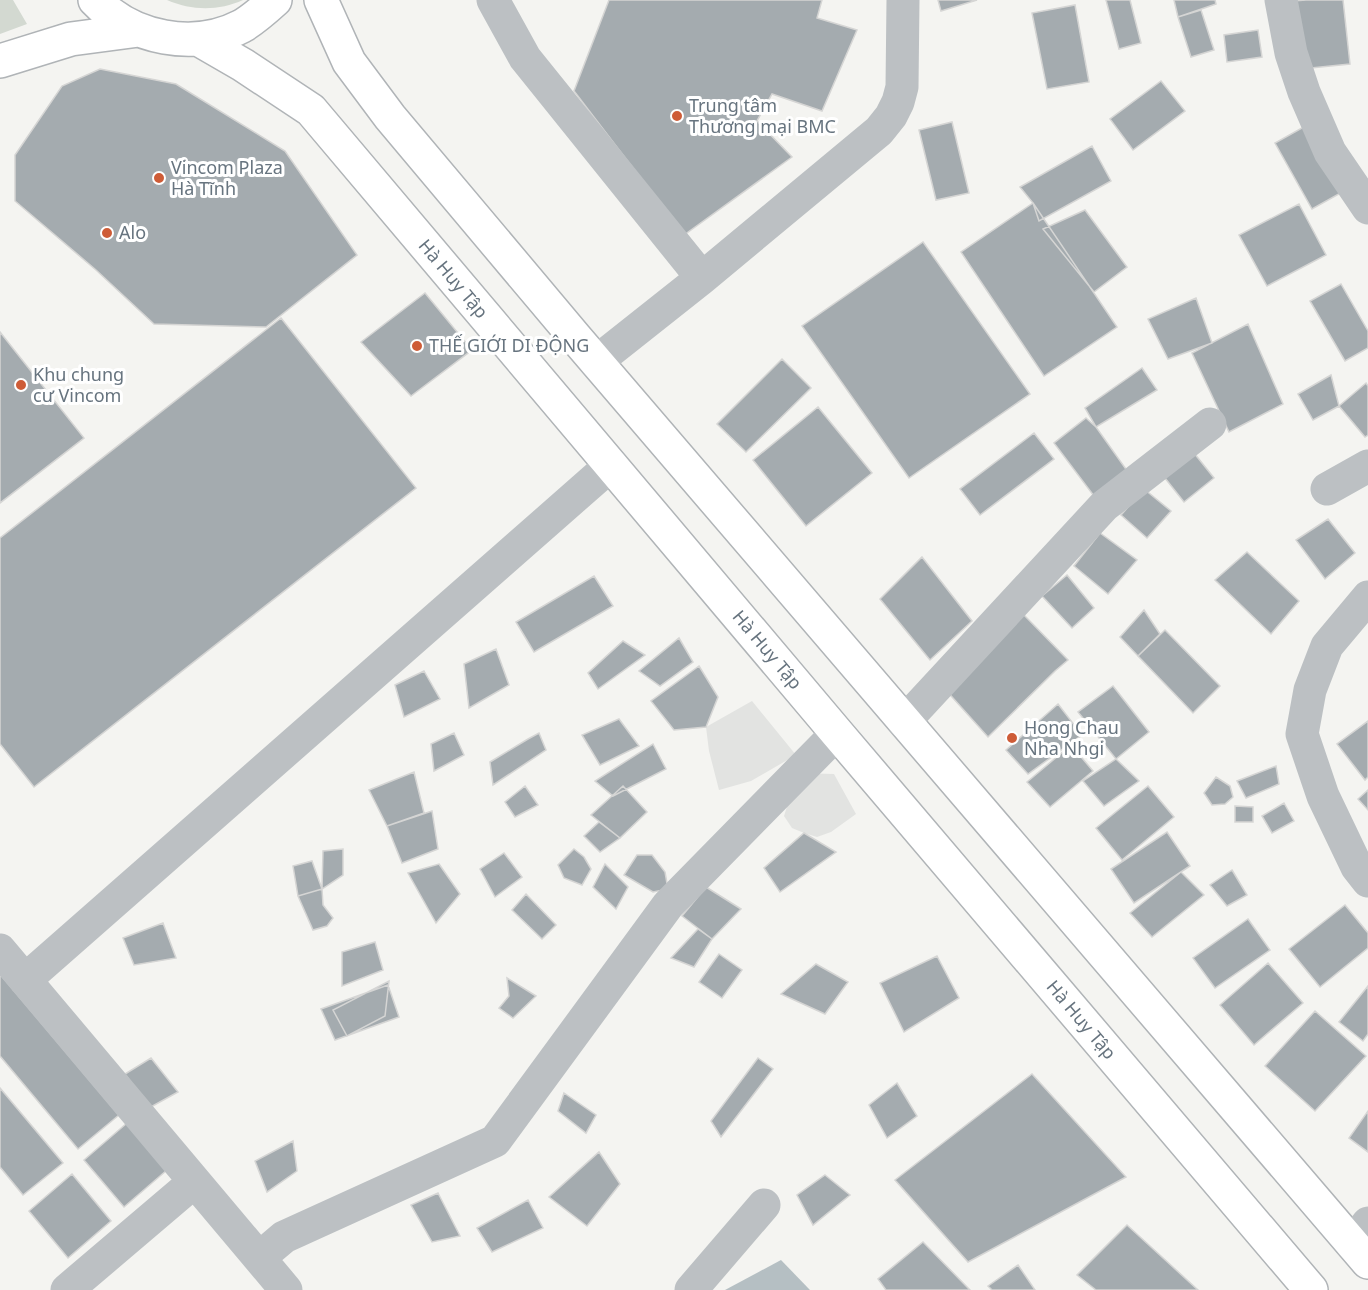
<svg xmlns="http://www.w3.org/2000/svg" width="1368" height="1290" font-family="'Noto Sans',sans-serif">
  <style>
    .built { fill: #e2e3e1 }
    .green { fill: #d3d9d1 }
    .water { fill: #b5bfc3 }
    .building { fill: #a4abaf; stroke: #d5d5d4; stroke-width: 1.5 }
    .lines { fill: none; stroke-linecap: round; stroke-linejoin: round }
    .major-casing { stroke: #b0b4b7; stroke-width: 36 }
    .minor { stroke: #bcc0c3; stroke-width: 33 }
    .major { stroke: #fff; stroke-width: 33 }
    .poi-dot { fill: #ce5c37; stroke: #fff; stroke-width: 2 }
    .labels { text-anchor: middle; stroke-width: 6; stroke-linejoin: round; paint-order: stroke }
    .poi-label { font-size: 18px; fill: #67747f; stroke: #fff; text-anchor: start }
    .street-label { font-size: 18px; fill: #67747f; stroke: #fff }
  </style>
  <rect width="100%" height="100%" fill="#f4f4f1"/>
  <path class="built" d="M 752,701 L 796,755 L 751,781 L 719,790 L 709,751 L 706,727 Z
    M 798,773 L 834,774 L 856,814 L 831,832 L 817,837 L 804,833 L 792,828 L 784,816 Z"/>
  <path class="green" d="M 0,0 L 13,0 L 27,24 L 0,34 Z
    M 167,0 L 243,0 C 219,11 192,11 167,0 Z"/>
  <path class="water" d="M 781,1260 L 810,1290 L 725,1290 Z"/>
  <path class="building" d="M 609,0 L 822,0 L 817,18 L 857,30 L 822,111 L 772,94 L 757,121 L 792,157 L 684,235 L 574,91 Z
    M 938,0 L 977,0 L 941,11 Z
    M 1106,0 L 1130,0 L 1141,43 L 1119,49 Z
    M 1174,0 L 1215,0 L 1216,4 L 1178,17 Z
    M 1306,0 L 1343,0 L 1350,64 L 1301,69 L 1293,1 Z
    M 1075,5 L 1089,82 L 1047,89 L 1032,13 Z
    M 1201,10 L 1214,50 L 1191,57 L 1178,17 Z
    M 1258,30 L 1262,57 L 1227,62 L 1224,35 Z
    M 100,69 L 176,84 L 285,151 L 357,255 L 266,327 L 154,324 L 96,270 L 15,201 L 15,155 L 62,86 Z
    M 1161,81 L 1185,111 L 1133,150 L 1110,119 Z
    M 952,122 L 969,193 L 936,200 L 919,130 Z
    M 1309,124 L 1346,190 L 1312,209 L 1275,143 Z
    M 1092,146 L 1111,181 L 1039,221 L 1033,203 L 1020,187 Z
    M 1033,203 L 1117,327 L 1044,376 L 961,252 Z
    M 1299,204 L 1326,255 L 1267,286 L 1239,235 Z
    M 1085,210 L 1127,267 L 1094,292 L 1043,229 Z
    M 923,242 L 1030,394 L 909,478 L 802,326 Z
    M 1341,284 L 1368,331 L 1368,348 L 1345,361 L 1310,301 Z
    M 425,293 L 472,350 L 411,396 L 361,342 Z
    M 1196,298 L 1212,343 L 1168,359 L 1148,319 Z
    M 281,318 L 416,488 L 34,787 L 0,744 L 0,538 Z
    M 1248,324 L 1283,404 L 1229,432 L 1192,353 Z
    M 0,332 L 84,438 L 0,503 Z
    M 782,359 L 811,388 L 746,452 L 717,424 Z
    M 1142,368 L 1157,390 L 1096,427 L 1085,408 Z
    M 1331,375 L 1339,406 L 1313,420 L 1298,394 Z
    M 1366,383 L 1368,386 L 1368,435 L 1365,437 L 1339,406 Z
    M 818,407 L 872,473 L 806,526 L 753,460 Z
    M 1086,418 L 1096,427 L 1133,479 L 1100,504 L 1054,443 Z
    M 1034,433 L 1054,459 L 980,515 L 960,489 Z
    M 1190,448 L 1214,478 L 1184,502 L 1161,473 Z
    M 1144,489 L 1171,511 L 1147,538 L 1121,515 Z
    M 1328,519 L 1355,553 L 1325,579 L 1296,540 Z
    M 1100,533 L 1137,560 L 1108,594 L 1074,566 Z
    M 1247,552 L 1299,601 L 1271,634 L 1215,580 Z
    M 922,557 L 972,621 L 930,660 L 880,599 Z
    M 1067,575 L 1094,608 L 1072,628 L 1042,596 Z
    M 594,576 L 613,606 L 534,652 L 516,622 Z
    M 1144,610 L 1160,634 L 1138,656 L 1120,637 Z
    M 1023,614 L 1068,660 L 1055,671 L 988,737 L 944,688 Z
    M 1165,630 L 1220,686 L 1193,713 L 1138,656 Z
    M 679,638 L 693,662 L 660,686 L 639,671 Z
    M 623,641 L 645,655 L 598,689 L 588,673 Z
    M 496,649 L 509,685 L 469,708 L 464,664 Z
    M 699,666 L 718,697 L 706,727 L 674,730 L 651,701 Z
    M 424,671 L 440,699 L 404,717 L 395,685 Z
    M 1113,686 L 1149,732 L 1116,759 L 1078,712 Z
    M 1058,704 L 1082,735 L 1028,774 L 1006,750 Z
    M 619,719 L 639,746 L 600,765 L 582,735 Z
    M 1368,721 L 1368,777 L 1365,780 L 1337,744 Z
    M 454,733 L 464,755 L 434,771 L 431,744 Z
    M 539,733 L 546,750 L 493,785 L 490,762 L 528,739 Z
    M 653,744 L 666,769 L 613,796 L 595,781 Z
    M 1071,745 L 1093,771 L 1050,807 L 1027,782 Z
    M 1116,759 L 1139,781 L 1104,806 L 1083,781 Z
    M 1276,766 L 1279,784 L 1246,798 L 1237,781 Z
    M 414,772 L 424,813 L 387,826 L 369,790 Z
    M 1216,777 L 1230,786 L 1233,797 L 1225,804 L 1212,805 L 1204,793 Z
    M 525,786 L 538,805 L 515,817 L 505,802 Z
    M 623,786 L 647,812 L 620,838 L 591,815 Z
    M 1148,786 L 1174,817 L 1122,860 L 1096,828 Z
    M 1368,790 L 1368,810 L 1358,799 Z
    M 1284,803 L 1294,821 L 1272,833 L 1262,816 Z
    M 1235,806 L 1253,807 L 1253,822 L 1235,822 Z
    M 432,811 L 438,849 L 402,863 L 387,826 Z
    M 599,822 L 620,838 L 600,852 L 584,836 Z
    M 1167,832 L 1190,866 L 1134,903 L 1111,869 Z
    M 804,833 L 836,852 L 780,892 L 764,868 Z
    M 343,849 L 343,875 L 322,889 L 323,851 Z
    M 574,849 L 584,857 L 591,869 L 582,885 L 564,878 L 558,865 Z
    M 504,853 L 522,877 L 495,897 L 480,869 Z
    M 637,855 L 652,855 L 665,872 L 668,889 L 653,892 L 624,875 Z
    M 312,861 L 322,889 L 298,896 L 293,866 Z
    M 439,864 L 460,894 L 436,923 L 408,873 Z
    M 605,864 L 628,887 L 616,909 L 593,887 Z
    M 1232,870 L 1247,895 L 1227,906 L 1210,885 Z
    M 1181,872 L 1204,895 L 1152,937 L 1130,913 Z
    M 706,887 L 741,909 L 712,939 L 682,916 Z
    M 322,889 L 323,905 L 333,918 L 327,926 L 313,930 L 298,896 Z
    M 526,894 L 556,925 L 542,939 L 512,910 Z
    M 1345,905 L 1368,933 L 1368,948 L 1320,987 L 1289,949 Z
    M 1248,919 L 1270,950 L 1215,988 L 1193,958 Z
    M 163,923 L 176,958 L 134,965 L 123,938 Z
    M 698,929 L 712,939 L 694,967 L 671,958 Z
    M 375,942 L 383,970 L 342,986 L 342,952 Z
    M 719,954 L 742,970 L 722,998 L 699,982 Z
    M 937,956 L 959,998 L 904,1032 L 880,983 Z
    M 1268,963 L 1303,1003 L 1254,1045 L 1220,1005 Z
    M 816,964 L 848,982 L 825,1014 L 781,994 Z
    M 0,974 L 119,1115 L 78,1149 L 0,1056 Z
    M 507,978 L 536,996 L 513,1018 L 499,1008 L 509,996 Z
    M 389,981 L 385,1016 L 347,1036 L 333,1010 Z
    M 388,985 L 399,1017 L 335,1040 L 321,1009 Z
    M 1368,986 L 1368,1034 L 1363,1041 L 1339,1022 Z
    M 1315,1011 L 1366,1056 L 1315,1111 L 1265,1066 Z
    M 151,1058 L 178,1092 L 149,1108 L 125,1074 Z
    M 758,1058 L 773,1069 L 721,1137 L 711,1121 Z
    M 1032,1074 L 1126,1177 L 968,1262 L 895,1180 Z
    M 897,1083 L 917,1116 L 887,1138 L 869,1105 Z
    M 0,1088 L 63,1163 L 23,1195 L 0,1167 Z
    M 564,1093 L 596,1115 L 586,1133 L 558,1111 Z
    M 1368,1111 L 1368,1152 L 1349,1138 Z
    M 127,1123 L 167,1170 L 124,1207 L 84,1160 Z
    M 293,1141 L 297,1171 L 267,1192 L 255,1161 Z
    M 599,1152 L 620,1184 L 587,1226 L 549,1197 Z
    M 72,1174 L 111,1221 L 68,1258 L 29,1211 Z
    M 825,1175 L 850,1195 L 813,1225 L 797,1195 Z
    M 438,1193 L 460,1236 L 432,1242 L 411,1205 Z
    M 528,1200 L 543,1228 L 492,1252 L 477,1228 Z
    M 1127,1225 L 1198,1290 L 1096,1290 L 1077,1275 Z
    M 923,1242 L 970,1290 L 886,1290 L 878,1279 Z
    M 1018,1265 L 1035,1290 L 992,1290 L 988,1286 Z"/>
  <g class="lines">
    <g class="major-casing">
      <path id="major" d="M 95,0 C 132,39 194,51 242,26 C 254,19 264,10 275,0
        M 321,0 L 349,62 L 390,117 L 575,337 L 1368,1262
        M 198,39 L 243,65 L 311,110 L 837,733 L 1311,1290
        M 0,61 L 71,39 L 139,30"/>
    </g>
    <path class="minor" d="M 493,0 L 525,58 L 702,278
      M 1281,0 L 1291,53 L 1304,92 L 1330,152 L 1368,208
      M 596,362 L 702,278 L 879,131 L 891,116 L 898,102 L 902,87 L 903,0
      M 1327,489 L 1368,466
      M 1368,597 L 1327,646 L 1310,690 L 1302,734 L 1323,796 L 1357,867 L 1368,881
      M 904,722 L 1104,506 L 1210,424
      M 0,950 L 286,1290
      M 25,980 L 611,465
      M 1352,1244 L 1368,1223
      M 259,1258 L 284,1237 L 495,1141 L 668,905 L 837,733
      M 67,1290 L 194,1182
      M 691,1290 L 764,1205"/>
    <use href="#major" class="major"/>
  </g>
  <g class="poi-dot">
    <circle cx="677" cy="116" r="6"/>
    <circle cx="159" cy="178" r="6"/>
    <circle cx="107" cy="233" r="6"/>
    <circle cx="417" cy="346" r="6"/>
    <circle cx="21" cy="385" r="6"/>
    <circle cx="1012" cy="738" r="6"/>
  </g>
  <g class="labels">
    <g class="poi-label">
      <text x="689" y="112">Trung tâm<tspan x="689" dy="21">Thương mại BMC</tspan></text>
      <text x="171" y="174">Vincom Plaza<tspan x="171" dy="21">Hà Tĩnh</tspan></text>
      <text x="119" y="239">Alo</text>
      <text x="429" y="352">THẾ GIỚI DI ĐỘNG</text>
      <text x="33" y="381">Khu chung<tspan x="33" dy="21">cư Vincom</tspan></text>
      <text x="1024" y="734">Hong Chau<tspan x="1024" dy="21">Nha Nhgi</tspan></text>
    </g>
    <g class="street-label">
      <text transform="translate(453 279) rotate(50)" y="6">Hà Huy Tập</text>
      <text transform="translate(767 650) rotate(50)" y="6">Hà Huy Tập</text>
      <text transform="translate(1081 1020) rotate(50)" y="6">Hà Huy Tập</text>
    </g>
  </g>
</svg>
